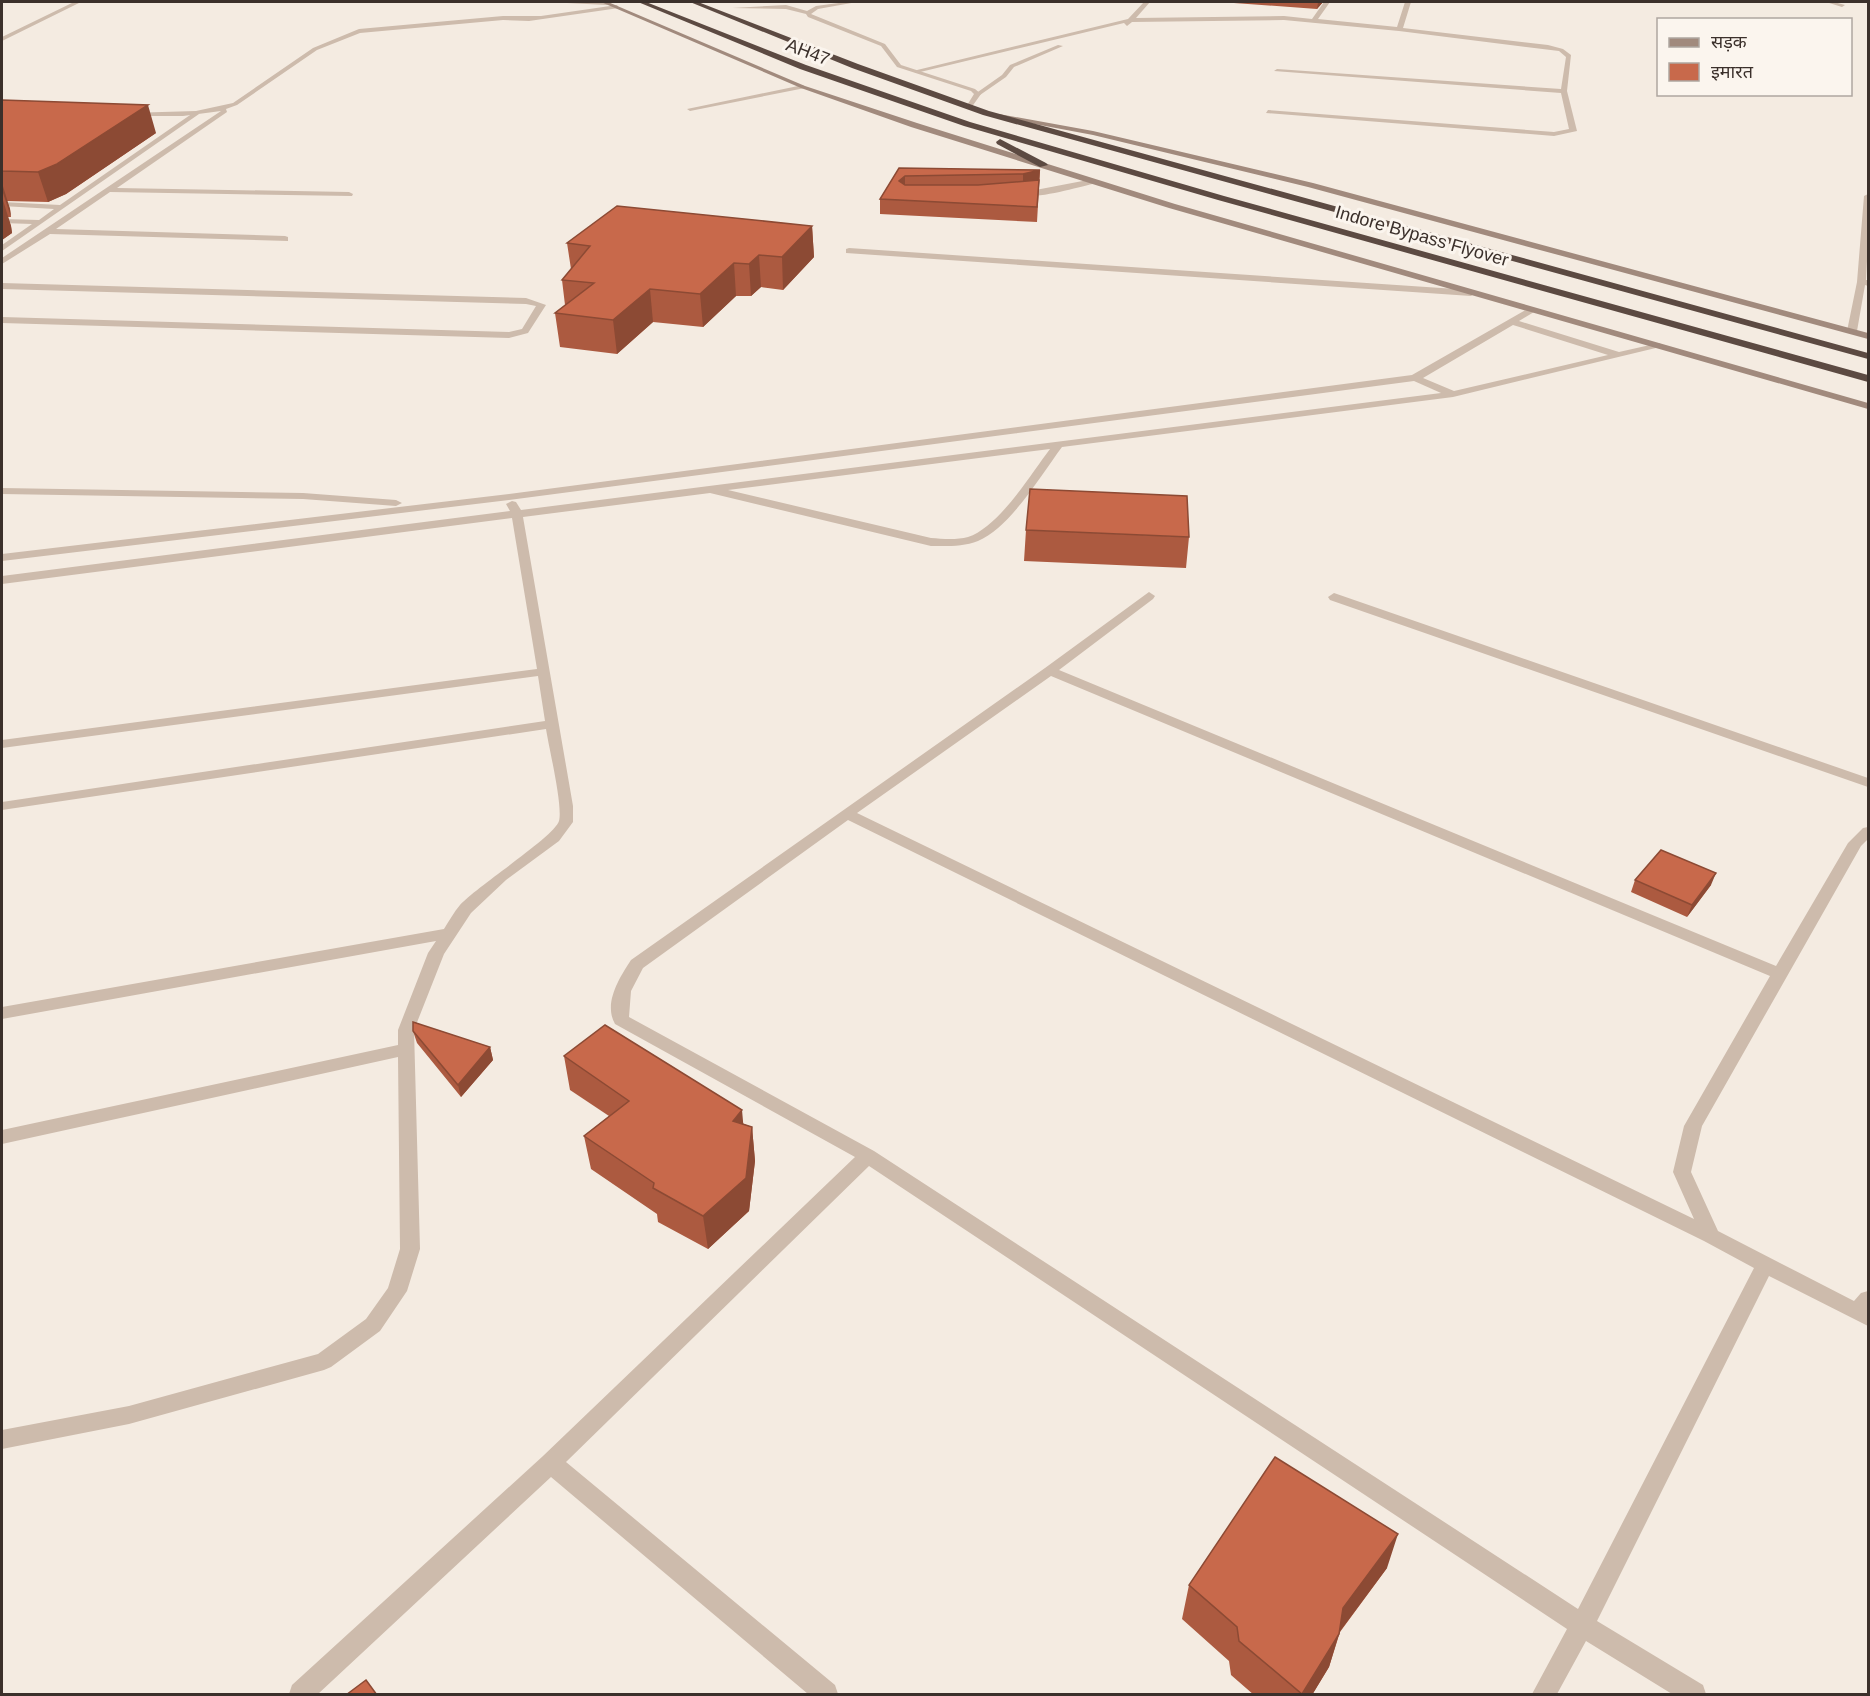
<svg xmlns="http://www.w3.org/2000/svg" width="1870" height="1696" font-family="Helvetica,'Noto Sans Devanagari',sans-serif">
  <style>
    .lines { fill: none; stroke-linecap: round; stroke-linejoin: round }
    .lane { fill: #cdbbac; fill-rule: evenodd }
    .street { fill: #cdbbac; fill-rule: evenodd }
    .secondary { fill: #a18a7d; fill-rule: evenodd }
    .highway { fill: #5c4a42; fill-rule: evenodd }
    .wall { fill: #ac5a40 }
    .shaded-wall { fill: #8c4a34 }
    .building { fill: #c8694b; stroke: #8c4a34; stroke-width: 1.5 }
    .labels { text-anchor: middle; stroke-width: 6; stroke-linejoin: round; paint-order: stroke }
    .far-street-label { font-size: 18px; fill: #3b302b; stroke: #fbf5ee }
  </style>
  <rect width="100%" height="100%" fill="#f4ebe1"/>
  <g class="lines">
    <path class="lane" d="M 74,2 L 81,2 L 2,41 L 2,37 Z
      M 547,2 L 608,2 L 610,3 L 607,5 Z
      M 846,2 L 857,2 L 818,9 L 811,14 L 885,44 L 901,65 L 975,89 L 981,94 L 971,108 L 966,107 L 974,94 L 971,91 L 897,67 L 881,46 L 808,17 L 806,14 L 786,9 L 732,8 L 786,5 L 807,11 L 816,6 Z
      M 803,85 L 805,88 L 690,111 L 687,109 Z
      M 193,113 L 199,114 L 2,251 L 2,245 L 32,224 L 2,223 L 2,219 L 39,220 L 54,209 L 2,206 L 2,202 L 60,205 Z
      M 1093,179 L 1097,181 L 1096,183 C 1079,187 1029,202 1015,194 Z
      M 849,248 L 1471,290 L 1475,293 L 1471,296 L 846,253 L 846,249 Z
      M 1531,307 L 1536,310 L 1534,312 L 1519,321 L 1619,352 L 1659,343 L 1664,346 L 1453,397 L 1062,447 C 1041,475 1010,528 978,541 C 963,547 946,546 931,546 L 710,493 L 523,517 L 573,806 L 573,822 L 559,841 L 506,880 L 471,913 L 444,954 L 414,1030 L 420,1249 L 407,1291 L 380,1331 L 331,1367 L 324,1370 L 129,1424 L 2,1449 L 2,1430 L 129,1406 L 318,1354 L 366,1319 L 388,1288 L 400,1249 L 398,1057 L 2,1144 L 2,1130 L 398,1045 L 398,1030 L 428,953 L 436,941 L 2,1019 L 2,1007 L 444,929 C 449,921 454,912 460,905 C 477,886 554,837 559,821 C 563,806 549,748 546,729 L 2,810 L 2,802 L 545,721 L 538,676 L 2,748 L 2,740 L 537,669 L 512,518 L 2,584 L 2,576 L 510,511 L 506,504 L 512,501 L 516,502 L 521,510 L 1441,393 L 1414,381 L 509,500 L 2,561 L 2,554 L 509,494 L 1412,375 ZM 1513,325 L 1608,355 L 1454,391 L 1423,378 ZM 1050,449 C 1031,474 999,527 968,537 C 957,540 943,539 931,538 L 728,490 Z
      M 2,488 L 303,493 L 396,500 L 402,503 L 396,506 L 303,499 L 2,494 Z"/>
    <path class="street" d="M 1144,2 L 1150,2 L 1136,18 L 1284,16 L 1312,19 L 1324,2 L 1330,2 L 1318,19 L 1397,27 L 1405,2 L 1411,2 L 1403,28 L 1548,45 L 1563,49 L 1571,55 L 1567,91 L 1577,131 L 1554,136 L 1266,113 L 1268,110 L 1554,132 L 1569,129 L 1561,93 L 1274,71 L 1277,69 L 1561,89 L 1566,57 L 1559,51 L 1399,31 L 1284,20 L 1132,22 L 1127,26 L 1124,23 L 916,73 L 913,71 L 1128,19 Z
      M 1826,2 L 1834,2 L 1845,5 L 1842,7 Z
      M 617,5 L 619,8 L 529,21 L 503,20 L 360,33 L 317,50 L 237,105 L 226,109 L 227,112 L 117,188 L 349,192 L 353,194 L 352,196 L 110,192 L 56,229 L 285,236 L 288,237 L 288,241 L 50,234 L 2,264 L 2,258 L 221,111 L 183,116 L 130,116 L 128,113 L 196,111 L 233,103 L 313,48 L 359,29 L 503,16 L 541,16 Z
      M 1058,45 L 1063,46 L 1014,67 L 1006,77 L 980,95 L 975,94 L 1002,75 L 1010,65 Z
      M 1868,194 L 1868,242 L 1866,280 L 1868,280 L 1868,286 L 1865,285 L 1857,331 L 1852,334 L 1847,331 L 1857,282 L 1864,196 Z
      M 2,283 L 526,298 L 546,305 L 528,333 L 509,338 L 2,323 L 2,317 L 509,332 L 522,329 L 536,306 L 526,304 L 2,289 Z
      M 1149,592 L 1155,596 L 1153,599 L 1059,670 L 1776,966 L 1848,843 L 1863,828 L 1868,827 L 1868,839 L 1861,846 L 1702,1126 L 1691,1172 L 1718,1231 L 1854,1301 L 1861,1293 L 1868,1291 L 1868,1326 L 1769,1276 L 1597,1621 L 1703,1685 L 1706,1694 L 1672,1694 L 1586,1641 L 1557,1694 L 1532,1694 L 1567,1629 L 869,1166 L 566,1462 L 835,1685 L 838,1694 L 808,1694 L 551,1477 L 318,1694 L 289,1694 L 292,1685 L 543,1456 L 855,1157 L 615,1024 C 603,1003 620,977 631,960 L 1045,668 ZM 1051,676 L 1770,976 L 1684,1126 L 1673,1172 L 1694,1219 L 857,813 ZM 848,820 L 1704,1241 L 1754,1268 L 1578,1609 L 874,1151 L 629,1017 L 631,991 L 643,968 Z
      M 1334,593 L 1868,778 L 1868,787 L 1330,600 L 1328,597 Z"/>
    <path class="secondary" d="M 601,2 L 608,2 L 805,86 L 917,123 L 1175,204 L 1868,403 L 1868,409 L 1169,208 L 911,127 L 801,88 Z
      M 999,114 L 1093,131 L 1313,183 L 1868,333 L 1868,339 L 1308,187 L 1093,135 L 997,117 Z"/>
    <path class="highway" d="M 638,2 L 646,2 L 806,65 L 970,122 L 1224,196 L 1868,375 L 1868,382 L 1218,200 L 964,126 L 800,69 Z
      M 690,2 L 698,2 L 858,64 L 989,111 L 1868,353 L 1868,359 L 983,115 L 852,68 Z
      M 1000,139 L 1046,163 L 1048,165 L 1040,167 L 997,144 L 996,142 Z"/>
  </g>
  <path class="wall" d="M 1220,2 L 1323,2 L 1317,9 Z
    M 1345,2 L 1370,2 L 1369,3 Z
    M 2,100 L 156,133 L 66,194 L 48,202 L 7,201 L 10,209 L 11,217 L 8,217 L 11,226 L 12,233 L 2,240 Z
    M 899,168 L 1040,170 L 1037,222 L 880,214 L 880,199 Z
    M 812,226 L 814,257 L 783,290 L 761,287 L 751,296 L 736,296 L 703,327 L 653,322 L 617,354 L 560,347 L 555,313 L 565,305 L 562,280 L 571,269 L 567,243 Z
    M 1026,530 L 1189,537 L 1186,568 L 1024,561 Z
    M 1635,880 L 1711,885 L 1687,917 L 1631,892 Z
    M 413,1031 L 490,1047 L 493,1060 L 461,1097 L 417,1043 Z
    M 564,1056 L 752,1127 L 755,1161 L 749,1211 L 708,1249 L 658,1222 L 657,1214 L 591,1169 L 584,1136 L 609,1116 L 570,1090 Z
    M 1387,1568 L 1340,1632 L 1329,1667 L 1312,1695 L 1254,1695 L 1231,1675 L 1229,1661 L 1182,1619 L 1189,1585 Z"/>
  <path class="shaded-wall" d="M 1318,2 L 1323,2 L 1317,9 Z
    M 148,105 L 156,133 L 66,194 L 48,202 L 38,172 Z
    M 1040,170 L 1039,184 L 1037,222 L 1039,184 L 1023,189 L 1023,174 Z
    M 905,176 L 905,191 L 899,181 Z
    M 2,183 L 10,209 L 11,217 L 2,190 Z
    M 2,197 L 11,226 L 12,233 L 2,240 Z
    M 812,226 L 814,257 L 783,290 L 782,257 Z
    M 759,255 L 761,287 L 751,296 L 749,264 Z
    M 734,263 L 736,296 L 703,327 L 700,294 Z
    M 650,289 L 653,322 L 617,354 L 613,320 Z
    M 1716,873 L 1711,885 L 1687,917 L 1692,905 Z
    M 490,1047 L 493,1060 L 461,1097 L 458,1085 Z
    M 742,1110 L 745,1143 L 733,1121 Z
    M 752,1127 L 755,1161 L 749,1211 L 708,1249 L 703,1216 Z
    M 1398,1534 L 1387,1568 L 1332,1642 L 1343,1608 Z
    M 1339,1634 L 1329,1667 L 1312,1695 L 1302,1695 Z"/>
  <path class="building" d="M 2,100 L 148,105 L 57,164 L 38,172 L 2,171 Z
    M 899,168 L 1040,170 L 1023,174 L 905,176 L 899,181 L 905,185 L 978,185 L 1039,180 L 1037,207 L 880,199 Z
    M 617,206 L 812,226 L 782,257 L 759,255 L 749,264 L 734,263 L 700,294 L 650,289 L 613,320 L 555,313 L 594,283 L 562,280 L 590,246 L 567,243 Z
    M 1030,489 L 1187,496 L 1189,537 L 1026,530 Z
    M 1661,850 L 1716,873 L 1692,905 L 1635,880 Z
    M 413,1022 L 490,1047 L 458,1085 L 413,1031 Z
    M 605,1025 L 742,1110 L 733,1121 L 752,1127 L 746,1178 L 703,1216 L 653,1188 L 654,1183 L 584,1136 L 629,1101 L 564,1056 Z
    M 1275,1457 L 1398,1534 L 1343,1608 L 1339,1634 L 1302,1694 L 1239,1641 L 1237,1627 L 1189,1585 Z
    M 366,1680 L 377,1695 L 346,1695 Z"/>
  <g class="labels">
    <g class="far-street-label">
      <text transform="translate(808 52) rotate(21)" y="6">AH47</text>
      <text transform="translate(1422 236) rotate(16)" y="6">Indore Bypass Flyover</text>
    </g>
  </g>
  <rect width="1870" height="1696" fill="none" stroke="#3b302b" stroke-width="6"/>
  <rect x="1657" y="18" width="195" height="78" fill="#fbf5ee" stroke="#aea6a0" stroke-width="1.5"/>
  <rect x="1669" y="38" width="30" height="9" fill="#a18a7d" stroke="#aea6a0" stroke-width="1.5"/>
  <text x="1711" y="48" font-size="18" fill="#3b302b">सड़क</text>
  <rect x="1669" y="63" width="30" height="18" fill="#c8694b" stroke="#aea6a0" stroke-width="1.5"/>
  <text x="1711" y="78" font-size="18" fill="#3b302b">इमारत</text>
</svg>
